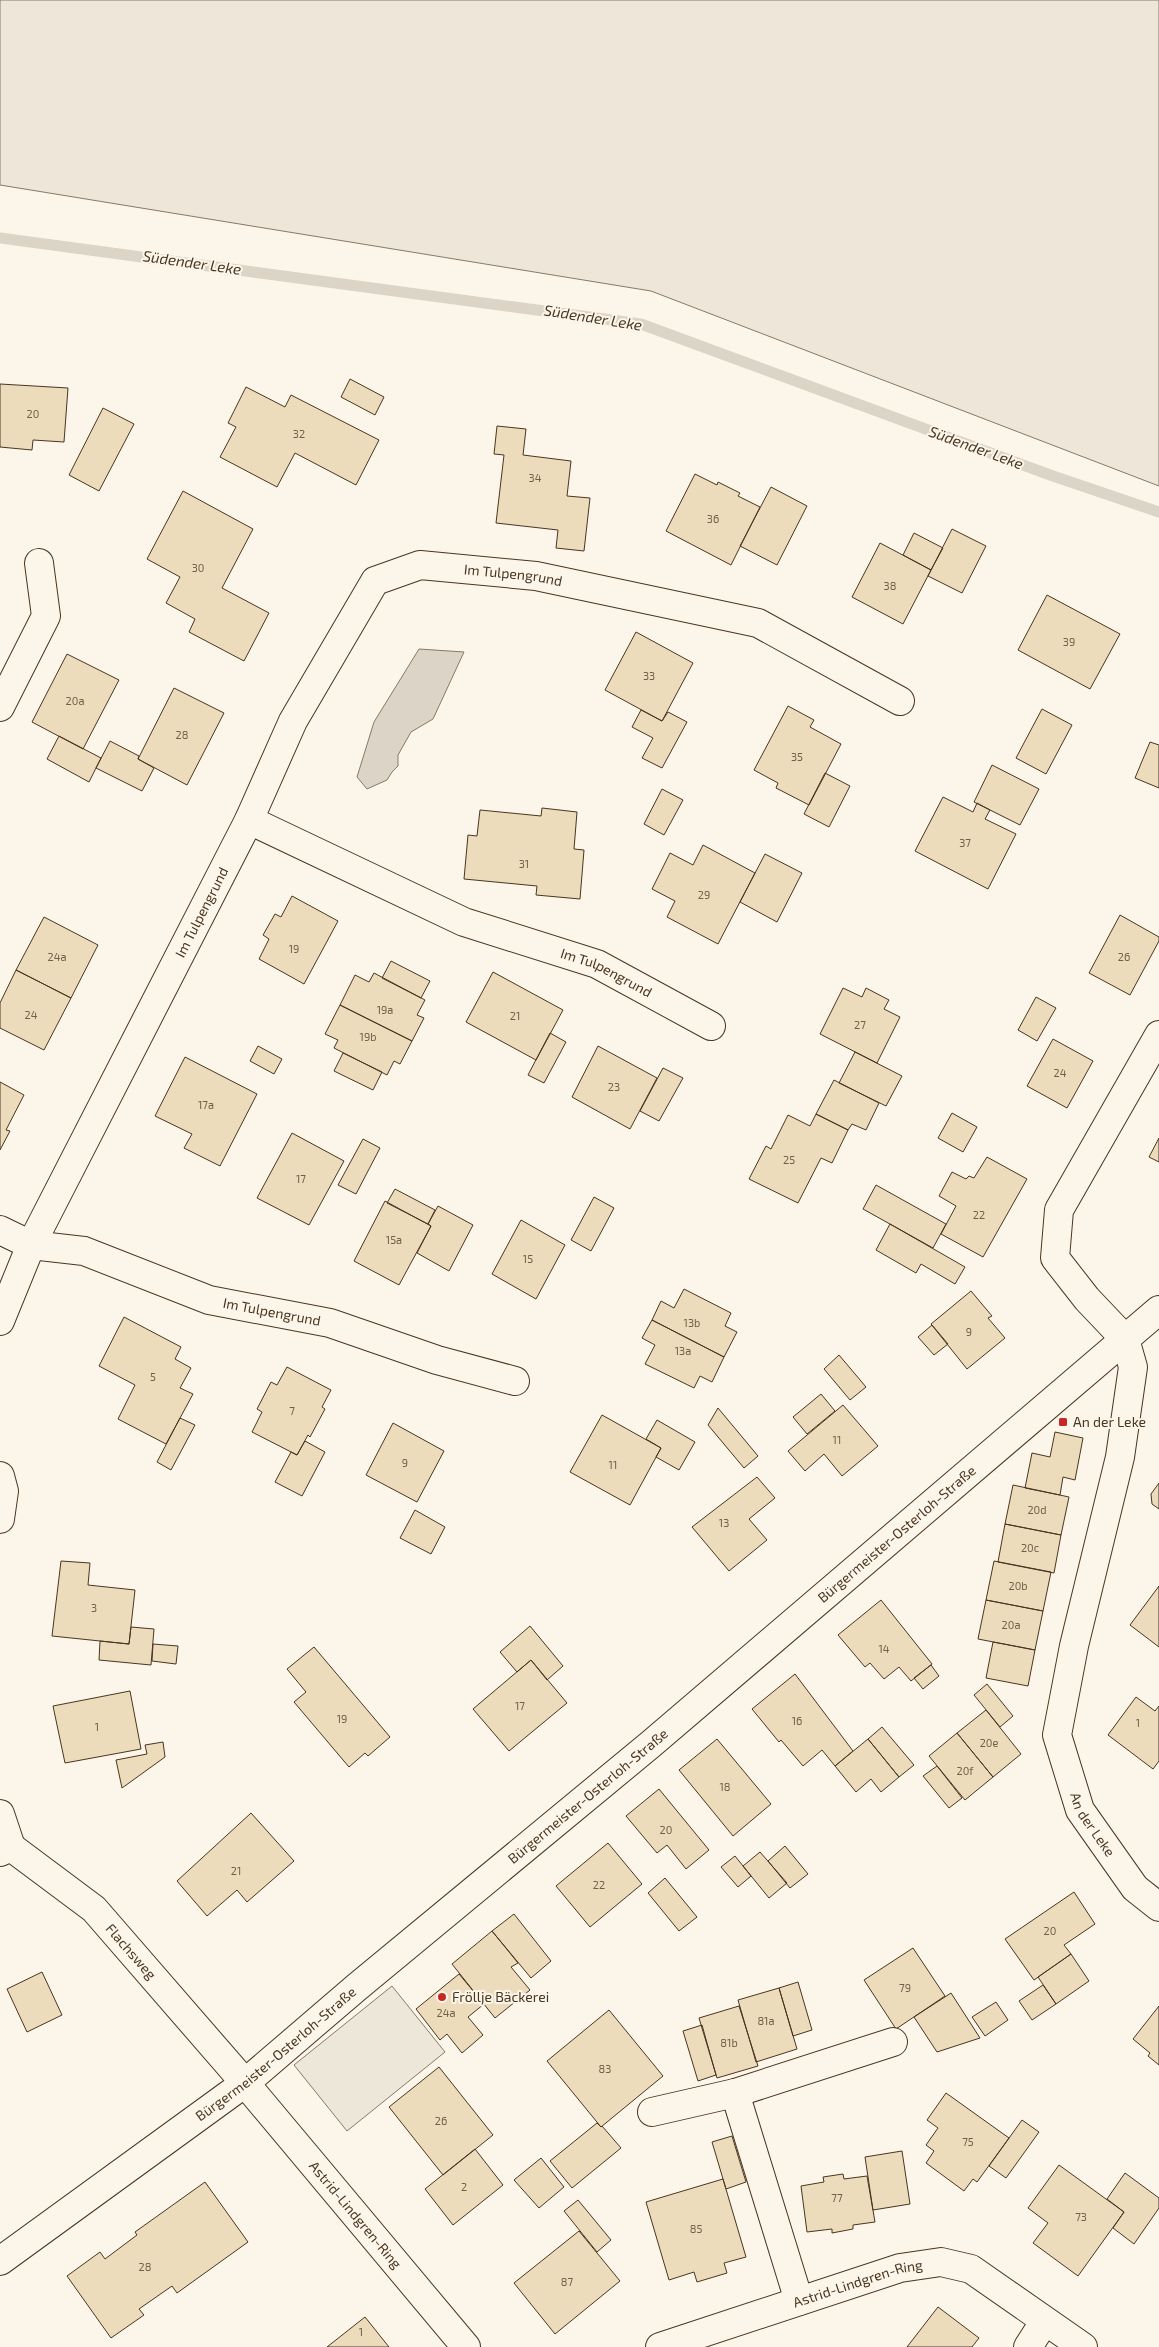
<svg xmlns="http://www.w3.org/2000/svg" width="1159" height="2347" font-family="'Exo 2',sans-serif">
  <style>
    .green { fill: #ede6d9; stroke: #887966 }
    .parking { fill: #ede7d9; stroke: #887966 }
    .water { fill: #dcd4c6; stroke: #887966 }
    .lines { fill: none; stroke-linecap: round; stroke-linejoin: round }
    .stream { stroke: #dcd4c6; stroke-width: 11 }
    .building { fill: #ecdcbc; stroke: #4a3520 }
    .minor-casing { stroke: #4a3520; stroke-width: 30 }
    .minor { stroke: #fbf6e9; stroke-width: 28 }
    .poi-dot { fill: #c62828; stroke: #fbf6e9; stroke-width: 2 }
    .labels { text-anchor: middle; stroke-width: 4; stroke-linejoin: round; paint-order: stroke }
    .number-label { font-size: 11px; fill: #725f47 }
    .street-label { font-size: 14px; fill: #4a3520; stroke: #fbf6e9 }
    .poi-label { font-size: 14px; fill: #4a3520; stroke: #fbf6e9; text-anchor: start }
    .water-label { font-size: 15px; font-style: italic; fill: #4a3520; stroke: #fbf6e9 }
  </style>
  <rect width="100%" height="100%" fill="#fbf6e9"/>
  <path class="green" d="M 0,0 L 1159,0 L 1159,486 L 651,291 L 0,185 Z"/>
  <path class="parking" d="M 392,1986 L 445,2052 L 347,2131 L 294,2065 Z"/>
  <path class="water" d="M 419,649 L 464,652 L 433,719 L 411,732 L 398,755 L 398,766 L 392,772 L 387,780 L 367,789 L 357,777 L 374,722 Z"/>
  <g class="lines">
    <path class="stream" d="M 0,238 L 641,324 L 1053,476 L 1159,512"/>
  </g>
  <path class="building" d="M 350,379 L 384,397 L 375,415 L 341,397 Z
    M 0,384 L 68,388 L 64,442 L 33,440 L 32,450 L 0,447 Z
    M 246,387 L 285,407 L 291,395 L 379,440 L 356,485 L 295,453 L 277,487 L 220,457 L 236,427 L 228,423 Z
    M 103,408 L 134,424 L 99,491 L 69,475 Z
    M 497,426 L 526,429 L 523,455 L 571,461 L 567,496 L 590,498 L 584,551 L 556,548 L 558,530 L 496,523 L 504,455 L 494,454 Z
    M 695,474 L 717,485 L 718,482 L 740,493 L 738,496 L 760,507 L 731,565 L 666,531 Z
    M 771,487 L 807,506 L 777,565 L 740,546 Z
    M 183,491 L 253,529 L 222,588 L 269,613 L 244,661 L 189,632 L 195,619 L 166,603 L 180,577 L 147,559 Z
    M 952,529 L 986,546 L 962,593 L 928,576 Z
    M 914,533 L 943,548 L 931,570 L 903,555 Z
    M 880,543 L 931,570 L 903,624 L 852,597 Z
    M 1047,595 L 1120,634 L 1090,689 L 1018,650 Z
    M 636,632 L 693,663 L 662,721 L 605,690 Z
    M 67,654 L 119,680 L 83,749 L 32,722 Z
    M 174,688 L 224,713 L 187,785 L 138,759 Z
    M 788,706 L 814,720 L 810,727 L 841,744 L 809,805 L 776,788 L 778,783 L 754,770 Z
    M 1042,709 L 1072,725 L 1046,774 L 1016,758 Z
    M 641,710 L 662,721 L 668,712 L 687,722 L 662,768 L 642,758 L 653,738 L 632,727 Z
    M 59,736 L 101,758 L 89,782 L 47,759 Z
    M 110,741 L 139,756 L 138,759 L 154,768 L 142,791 L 96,768 Z
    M 1150,742 L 1159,745 L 1159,788 L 1135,778 Z
    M 992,765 L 1039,789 L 1020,825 L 974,802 Z
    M 825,773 L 850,786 L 829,827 L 804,814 Z
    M 662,789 L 683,800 L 664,835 L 644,824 Z
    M 943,797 L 973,812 L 977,803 L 990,810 L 985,819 L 1016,834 L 988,889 L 915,851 Z
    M 542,808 L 577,812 L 574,849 L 584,850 L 580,899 L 536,895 L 537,886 L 464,879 L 468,835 L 477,836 L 480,810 L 541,816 Z
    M 703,845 L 755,873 L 718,944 L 667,917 L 675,901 L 652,889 L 670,853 L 693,865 Z
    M 765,854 L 802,873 L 777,922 L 740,902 Z
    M 292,896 L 338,921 L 304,984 L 259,959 L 269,939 L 263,935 L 275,914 L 281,917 Z
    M 1120,915 L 1159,937 L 1159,941 L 1130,995 L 1089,973 Z
    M 44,917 L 98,945 L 71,998 L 16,970 Z
    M 391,961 L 430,981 L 421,998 L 382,978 Z
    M 16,970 L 71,998 L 44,1050 L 0,1028 L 0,1003 Z
    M 493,972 L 563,1010 L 536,1060 L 466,1022 Z
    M 374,973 L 425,1000 L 417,1015 L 424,1018 L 412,1041 L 340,1005 L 355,975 L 369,982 Z
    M 843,988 L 862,997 L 866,988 L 889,1000 L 884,1009 L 900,1017 L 877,1063 L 820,1034 Z
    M 1036,997 L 1056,1008 L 1037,1041 L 1018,1030 Z
    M 340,1005 L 412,1041 L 400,1064 L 394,1061 L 387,1075 L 334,1048 L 338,1040 L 325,1034 Z
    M 550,1033 L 566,1042 L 544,1083 L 528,1075 Z
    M 1053,1039 L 1093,1061 L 1067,1108 L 1027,1086 Z
    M 258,1046 L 282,1059 L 274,1074 L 250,1061 Z
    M 598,1046 L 657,1078 L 630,1129 L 572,1097 Z
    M 855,1052 L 902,1076 L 886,1106 L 839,1083 Z
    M 343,1053 L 382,1072 L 373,1090 L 334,1071 Z
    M 185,1057 L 257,1094 L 220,1166 L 184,1148 L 192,1134 L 155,1116 Z
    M 663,1068 L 683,1078 L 659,1121 L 640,1111 Z
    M 834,1080 L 879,1103 L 866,1130 L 852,1124 L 848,1130 L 816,1114 Z
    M 0,1082 L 24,1095 L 6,1130 L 10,1131 L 0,1150 Z
    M 952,1113 L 977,1127 L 963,1152 L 938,1138 Z
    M 816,1114 L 848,1130 L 832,1163 L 821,1158 L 798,1203 L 749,1179 L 766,1146 L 771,1149 L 788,1115 L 810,1126 Z
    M 292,1133 L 344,1161 L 309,1225 L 257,1198 Z
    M 1159,1138 L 1159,1162 L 1149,1157 Z
    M 363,1139 L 380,1148 L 356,1194 L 338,1185 Z
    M 987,1157 L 1027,1179 L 983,1257 L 941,1234 L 956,1206 L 939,1196 L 952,1172 L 966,1179 L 969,1176 L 974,1178 Z
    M 876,1185 L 946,1224 L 933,1248 L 863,1209 Z
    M 395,1189 L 435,1210 L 428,1224 L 387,1203 Z
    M 594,1197 L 614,1208 L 591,1251 L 571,1240 Z
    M 385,1201 L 431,1226 L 399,1285 L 354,1261 Z
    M 438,1206 L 473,1225 L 449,1271 L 417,1253 L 431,1226 L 428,1224 Z
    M 521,1220 L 565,1245 L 536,1299 L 492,1274 Z
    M 890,1224 L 965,1267 L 955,1284 L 921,1264 L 916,1273 L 876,1250 Z
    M 684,1289 L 731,1313 L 725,1326 L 737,1332 L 724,1357 L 652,1320 L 661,1301 L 674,1308 Z
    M 971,1291 L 992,1316 L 988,1318 L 1005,1338 L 967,1369 L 931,1324 Z
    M 124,1317 L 181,1347 L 175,1359 L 191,1368 L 180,1388 L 193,1394 L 166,1444 L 118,1419 L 135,1385 L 99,1366 Z
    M 652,1320 L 724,1357 L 712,1382 L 700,1376 L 694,1388 L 645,1364 L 655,1345 L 642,1338 Z
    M 932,1325 L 948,1344 L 934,1355 L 918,1337 Z
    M 839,1355 L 866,1387 L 850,1400 L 824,1369 Z
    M 287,1367 L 331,1390 L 322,1407 L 325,1409 L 310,1437 L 308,1435 L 297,1455 L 252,1432 L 262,1412 L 257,1409 L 271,1382 L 277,1385 Z
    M 821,1394 L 835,1411 L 807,1434 L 793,1417 Z
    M 843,1405 L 878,1446 L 842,1476 L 824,1454 L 805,1471 L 788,1451 Z
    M 718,1408 L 758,1456 L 744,1468 L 708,1425 Z
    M 602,1415 L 661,1448 L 630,1505 L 570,1472 Z
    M 180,1418 L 195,1425 L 171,1470 L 157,1462 Z
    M 657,1420 L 695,1442 L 679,1470 L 656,1457 L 661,1448 L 646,1439 Z
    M 393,1423 L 444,1451 L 417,1502 L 366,1475 Z
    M 1055,1432 L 1083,1438 L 1075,1480 L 1063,1477 L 1060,1495 L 1025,1488 L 1032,1453 L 1050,1457 Z
    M 305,1441 L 325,1452 L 302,1496 L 275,1482 L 291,1452 L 297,1455 Z
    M 757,1477 L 775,1498 L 749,1519 L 767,1540 L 729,1571 L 692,1527 Z
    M 1159,1483 L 1159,1509 L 1152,1504 L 1151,1494 Z
    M 1013,1485 L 1069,1497 L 1061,1535 L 1005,1524 Z
    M 415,1510 L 445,1527 L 431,1554 L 400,1538 Z
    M 1005,1524 L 1061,1535 L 1054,1573 L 998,1562 Z
    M 61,1561 L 90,1563 L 88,1585 L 135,1590 L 129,1644 L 52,1636 Z
    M 994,1561 L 1051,1572 L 1043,1611 L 986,1600 Z
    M 1159,1586 L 1159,1647 L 1130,1625 Z
    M 881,1600 L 932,1664 L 911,1681 L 899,1667 L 884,1679 L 870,1663 L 865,1667 L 838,1635 Z
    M 986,1600 L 1043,1611 L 1035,1650 L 978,1639 Z
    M 530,1626 L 563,1666 L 547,1680 L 531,1660 L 517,1672 L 500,1652 Z
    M 131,1627 L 154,1629 L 151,1665 L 99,1660 L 100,1641 L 129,1644 Z
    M 993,1642 L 1035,1650 L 1028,1686 L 986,1678 Z
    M 153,1644 L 178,1646 L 176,1664 L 152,1661 Z
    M 314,1647 L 390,1737 L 368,1756 L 365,1753 L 349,1767 L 294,1702 L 306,1692 L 287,1669 Z
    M 531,1660 L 567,1703 L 509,1751 L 473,1709 Z
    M 931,1665 L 939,1676 L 923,1689 L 914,1678 Z
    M 795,1674 L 853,1751 L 835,1766 L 822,1750 L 803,1766 L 781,1740 L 779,1742 L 752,1709 Z
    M 987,1684 L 1013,1716 L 1000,1727 L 974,1695 Z
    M 130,1691 L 141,1749 L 65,1763 L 53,1706 Z
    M 1136,1697 L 1155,1711 L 1159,1706 L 1159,1761 L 1153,1769 L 1108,1735 Z
    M 986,1710 L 1021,1754 L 993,1777 L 957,1733 Z
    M 882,1727 L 914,1765 L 899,1777 L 868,1739 Z
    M 957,1733 L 993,1777 L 965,1800 L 929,1756 Z
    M 717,1739 L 771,1804 L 733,1836 L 679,1770 Z
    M 868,1739 L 899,1777 L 881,1792 L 871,1779 L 856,1792 L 835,1766 Z
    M 163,1742 L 165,1757 L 122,1788 L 116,1760 L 147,1754 L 145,1745 Z
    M 937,1766 L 962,1798 L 949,1808 L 923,1776 Z
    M 659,1789 L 709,1850 L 686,1869 L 667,1845 L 657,1853 L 626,1816 Z
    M 251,1813 L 294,1861 L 247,1902 L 237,1890 L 207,1916 L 177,1881 Z
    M 608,1843 L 642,1884 L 590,1927 L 556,1886 Z
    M 785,1846 L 808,1874 L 790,1888 L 768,1861 Z
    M 760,1852 L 787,1883 L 769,1898 L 743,1866 Z
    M 735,1856 L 751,1876 L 738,1887 L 721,1867 Z
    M 665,1878 L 697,1917 L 679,1931 L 648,1893 Z
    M 1074,1892 L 1095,1924 L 1064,1945 L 1071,1954 L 1034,1980 L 1005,1939 Z
    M 514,1914 L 551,1961 L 531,1978 L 492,1931 Z
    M 492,1931 L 518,1963 L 511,1967 L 530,1990 L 495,2018 L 452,1964 Z
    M 913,1948 L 945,1996 L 896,2029 L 864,1980 Z
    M 1071,1954 L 1089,1981 L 1056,2004 L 1038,1977 Z
    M 42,1972 L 62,2015 L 27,2032 L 7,1989 Z
    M 459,1974 L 484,2004 L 468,2017 L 483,2035 L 462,2053 L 447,2034 L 440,2040 L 416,2009 Z
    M 798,1982 L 812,2030 L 793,2036 L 779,1988 Z
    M 1043,1985 L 1056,2004 L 1032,2020 L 1019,2001 Z
    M 779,1988 L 797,2049 L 756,2062 L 738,2000 Z
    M 951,1993 L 980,2038 L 937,2052 L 914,2017 Z
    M 996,2002 L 1008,2020 L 985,2036 L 972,2017 Z
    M 739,2006 L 758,2066 L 717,2078 L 699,2018 Z
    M 1159,2006 L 1159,2065 L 1148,2056 L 1150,2053 L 1133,2039 Z
    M 609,2010 L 663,2076 L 601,2127 L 547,2061 Z
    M 702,2025 L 716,2075 L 698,2081 L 683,2031 Z
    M 439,2067 L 493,2135 L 443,2175 L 389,2107 Z
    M 946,2093 L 1009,2138 L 977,2182 L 973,2179 L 964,2191 L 926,2163 L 934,2151 L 926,2145 L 938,2128 L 927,2120 Z
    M 1022,2120 L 1039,2132 L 1006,2178 L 989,2166 Z
    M 597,2123 L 601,2127 L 602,2126 L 621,2148 L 572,2188 L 550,2161 Z
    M 732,2136 L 746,2182 L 726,2189 L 712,2142 Z
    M 475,2149 L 503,2185 L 453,2225 L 425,2189 Z
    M 902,2151 L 910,2204 L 873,2210 L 865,2157 Z
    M 541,2158 L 564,2187 L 539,2208 L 514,2180 Z
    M 1059,2165 L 1124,2212 L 1078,2276 L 1033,2243 L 1048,2223 L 1028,2208 Z
    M 1125,2173 L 1159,2198 L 1159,2208 L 1134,2244 L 1113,2228 L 1124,2212 L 1107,2199 Z
    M 843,2174 L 844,2179 L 867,2176 L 875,2222 L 853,2225 L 853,2229 L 832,2233 L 832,2229 L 807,2232 L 801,2186 L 824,2182 L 823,2177 Z
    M 723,2179 L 746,2257 L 724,2263 L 727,2273 L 697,2282 L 694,2272 L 669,2280 L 646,2202 Z
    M 205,2182 L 248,2242 L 177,2293 L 172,2286 L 139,2309 L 144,2315 L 111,2338 L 67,2276 L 100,2252 L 105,2259 L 137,2235 L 135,2232 Z
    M 578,2200 L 611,2240 L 597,2252 L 564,2211 Z
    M 579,2231 L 620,2281 L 555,2334 L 514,2283 Z
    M 938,2307 L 979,2338 L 972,2347 L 907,2347 Z
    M 365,2317 L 389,2347 L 327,2347 Z"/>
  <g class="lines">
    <g class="minor-casing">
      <g id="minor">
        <path d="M 0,707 L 46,616 L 39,563"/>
        <path id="s1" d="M 249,820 L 293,721 L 375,581 L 420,565 L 536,576 L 758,623 L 900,701"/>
        <path id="s2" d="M 1159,1035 L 1059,1210 L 1055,1258 L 1087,1299 L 1125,1339 L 1133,1367 L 1120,1457 L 1074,1646 L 1057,1735 L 1080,1810 L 1135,1888 L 1159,1907"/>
        <path id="s3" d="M 0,1230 L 31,1245 L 84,1251 L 209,1300 L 330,1323 L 437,1360 L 515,1381"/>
        <path id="s4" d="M 0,1321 L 31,1245 L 249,820 L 464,922 L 597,964 L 711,1026"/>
        <path d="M 0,1476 L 4,1491 L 0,1519"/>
        <path d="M 0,1814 L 11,1847"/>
        <path id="s5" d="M 0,1852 L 11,1847 L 94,1909 L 245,2083 L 466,2347"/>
        <path d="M 735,2093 L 799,2301"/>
        <path d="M 652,2112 L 735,2093 L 893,2042"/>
        <path id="s6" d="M 0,2261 L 245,2083 L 357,1987 L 651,1744 L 1159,1310"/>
        <path id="s7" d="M 660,2347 L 900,2268 L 941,2262 L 971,2269 L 1083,2347"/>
        <path d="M 1028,2347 L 1044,2322"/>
      </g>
    </g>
    <use href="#minor" class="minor"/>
  </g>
  <g class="poi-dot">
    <rect x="1058" y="1417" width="10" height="10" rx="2.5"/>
    <circle cx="442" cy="1997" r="5"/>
  </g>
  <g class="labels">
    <g class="number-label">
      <text x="33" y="418">20</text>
      <text x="299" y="438">32</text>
      <text x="535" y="482">34</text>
      <text x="713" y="523">36</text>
      <text x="198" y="572">30</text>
      <text x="890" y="590">38</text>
      <text x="1069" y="646">39</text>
      <text x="649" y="680">33</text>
      <text x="75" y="705">20a</text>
      <text x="182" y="739">28</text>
      <text x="797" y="761">35</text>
      <text x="965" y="847">37</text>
      <text x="524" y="868">31</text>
      <text x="704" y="899">29</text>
      <text x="294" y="953">19</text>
      <text x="57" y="961">24a</text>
      <text x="1124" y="961">26</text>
      <text x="385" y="1014">19a</text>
      <text x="31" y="1019">24</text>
      <text x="515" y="1020">21</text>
      <text x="860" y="1029">27</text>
      <text x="368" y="1041">19b</text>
      <text x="1060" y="1077">24</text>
      <text x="614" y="1091">23</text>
      <text x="206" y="1109">17a</text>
      <text x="789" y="1164">25</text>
      <text x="301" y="1183">17</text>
      <text x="979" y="1219">22</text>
      <text x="394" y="1244">15a</text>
      <text x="528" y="1263">15</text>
      <text x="692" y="1327">13b</text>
      <text x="969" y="1336">9</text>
      <text x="683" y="1355">13a</text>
      <text x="153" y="1381">5</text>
      <text x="292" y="1415">7</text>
      <text x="837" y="1444">11</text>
      <text x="405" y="1467">9</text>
      <text x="613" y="1469">11</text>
      <text x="1037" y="1514">20d</text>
      <text x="724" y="1527">13</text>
      <text x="1030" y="1552">20c</text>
      <text x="1018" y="1590">20b</text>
      <text x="94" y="1612">3</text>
      <text x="1011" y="1629">20a</text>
      <text x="884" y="1653">14</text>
      <text x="520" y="1710">17</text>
      <text x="342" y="1723">19</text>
      <text x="797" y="1725">16</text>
      <text x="1138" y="1727">1</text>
      <text x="97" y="1731">1</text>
      <text x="989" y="1747">20e</text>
      <text x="965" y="1775">20f</text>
      <text x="725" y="1791">18</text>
      <text x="666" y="1834">20</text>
      <text x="236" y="1875">21</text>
      <text x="599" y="1889">22</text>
      <text x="1050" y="1935">20</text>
      <text x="905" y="1992">79</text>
      <text x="446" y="2017">24a</text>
      <text x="766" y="2025">81a</text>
      <text x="729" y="2047">81b</text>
      <text x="605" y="2073">83</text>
      <text x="441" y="2125">26</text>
      <text x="968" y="2146">75</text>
      <text x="464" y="2191">2</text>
      <text x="837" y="2202">77</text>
      <text x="1081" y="2221">73</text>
      <text x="696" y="2233">85</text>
      <text x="145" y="2271">28</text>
      <text x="567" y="2286">87</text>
      <text x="361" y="2336">1</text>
    </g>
    <g class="street-label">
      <text dy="5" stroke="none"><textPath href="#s1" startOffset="412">Im Tulpengrund</textPath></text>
      <text dy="5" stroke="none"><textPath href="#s4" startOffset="456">Im Tulpengrund</textPath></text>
      <text dy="5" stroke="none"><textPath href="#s4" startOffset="949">Im Tulpengrund</textPath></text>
      <text dy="5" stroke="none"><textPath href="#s3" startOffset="286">Im Tulpengrund</textPath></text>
      <text dy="5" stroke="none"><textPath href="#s6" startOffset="1155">Bürgermeister-Osterloh-Straße</textPath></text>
      <text dy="5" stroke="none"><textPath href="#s6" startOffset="750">Bürgermeister-Osterloh-Straße</textPath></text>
      <text dy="5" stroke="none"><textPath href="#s2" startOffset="859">An der Leke</textPath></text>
      <text dy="5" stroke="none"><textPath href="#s5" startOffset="172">Flachsweg</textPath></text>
      <text dy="5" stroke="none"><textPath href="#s6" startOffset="345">Bürgermeister-Osterloh-Straße</textPath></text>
      <text dy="5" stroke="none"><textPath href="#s5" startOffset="518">Astrid-Lindgren-Ring</textPath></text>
      <text dy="5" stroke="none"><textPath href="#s7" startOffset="208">Astrid-Lindgren-Ring</textPath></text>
    </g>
    <g class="poi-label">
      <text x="1073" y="1427">An der Leke</text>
      <text x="452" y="2002">Fröllje Bäckerei</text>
    </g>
    <g class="water-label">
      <text transform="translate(192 263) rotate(8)" y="5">Südender Leke</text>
      <text transform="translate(593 318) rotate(9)" y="5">Südender Leke</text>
      <text transform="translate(976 448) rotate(20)" y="5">Südender Leke</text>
    </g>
  </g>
</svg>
